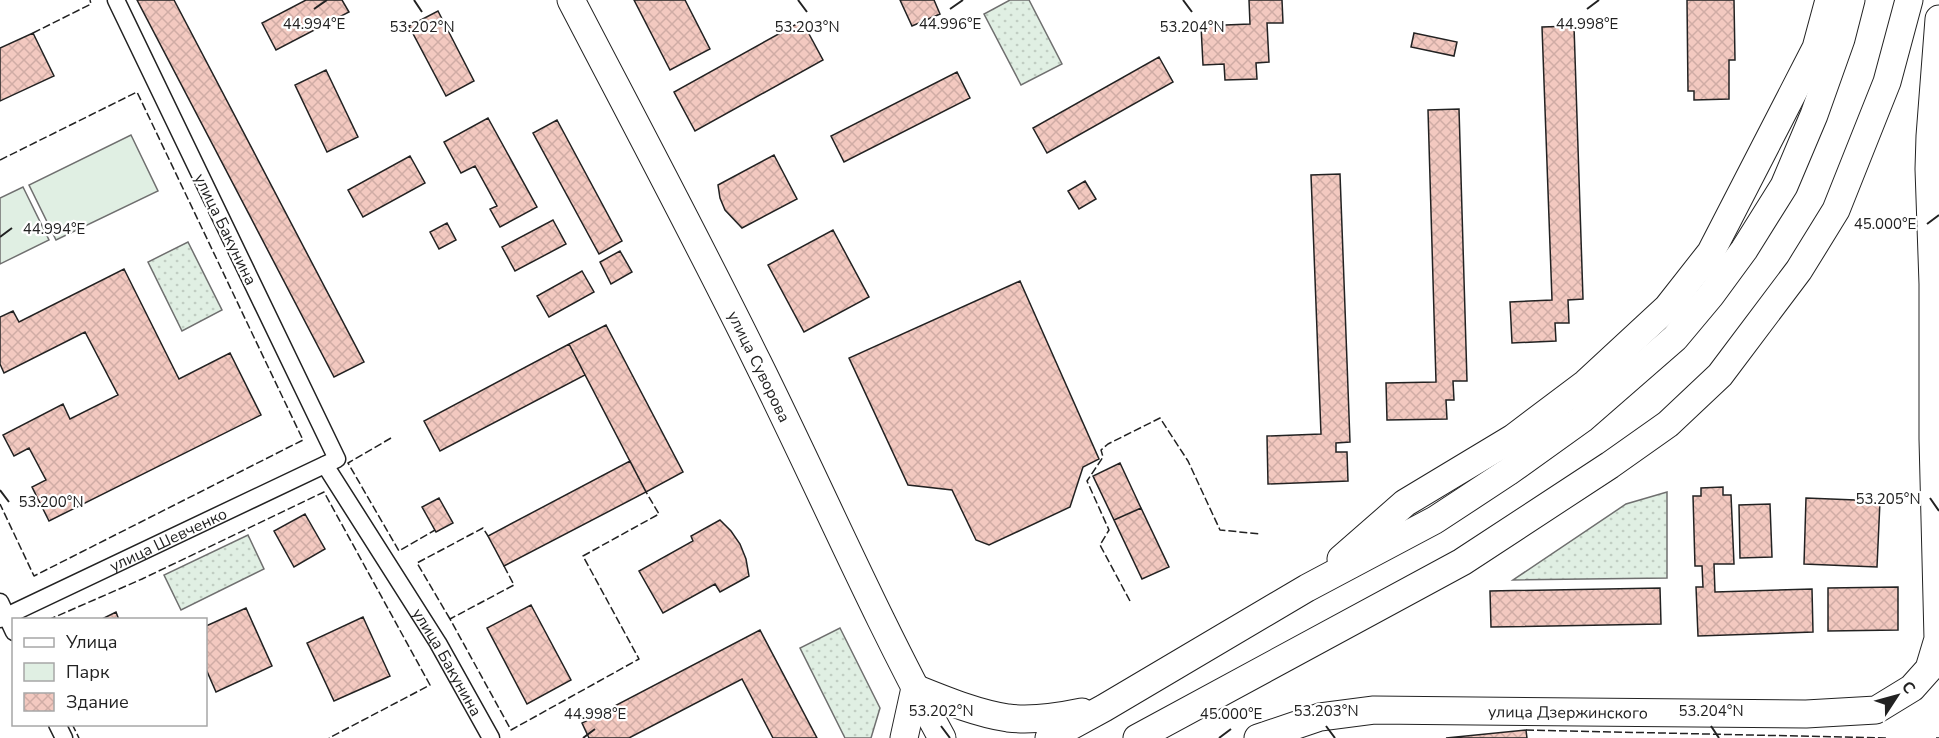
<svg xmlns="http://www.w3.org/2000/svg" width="1939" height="738" font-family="'Nunito Sans',sans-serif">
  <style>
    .green { fill: url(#green-dots); stroke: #6f6f6f; stroke-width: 1.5 }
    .pitch { fill: #e0efe3; stroke: #6f6f6f; stroke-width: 1.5 }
    .building { fill: url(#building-cross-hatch); stroke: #222; stroke-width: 1.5 }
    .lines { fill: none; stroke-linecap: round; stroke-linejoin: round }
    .minor-casing { stroke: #222; stroke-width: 19 }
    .primary-casing { stroke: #222; stroke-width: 29 }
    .minor { stroke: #fff; stroke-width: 16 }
    .primary { stroke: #fff; stroke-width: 27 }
    .fence { stroke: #222; stroke-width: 1.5; stroke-dasharray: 8 3; stroke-linecap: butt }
    .ticks { fill: none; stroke: #222; stroke-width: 2 }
    .labels { text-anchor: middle; stroke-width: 4.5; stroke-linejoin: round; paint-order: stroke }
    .street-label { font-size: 16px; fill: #222; stroke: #fff }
    .ticks-label { font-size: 15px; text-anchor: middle; fill: #222; stroke: #fff; stroke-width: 4.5; stroke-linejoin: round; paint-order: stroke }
  </style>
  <defs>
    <pattern id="green-dots" width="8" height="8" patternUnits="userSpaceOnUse" patternTransform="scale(1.5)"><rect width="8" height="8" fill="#e0efe3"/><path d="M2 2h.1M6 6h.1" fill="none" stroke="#c0cdc2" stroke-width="1.8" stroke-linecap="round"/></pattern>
    <pattern id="building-cross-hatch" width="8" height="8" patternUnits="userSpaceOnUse" patternTransform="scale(1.5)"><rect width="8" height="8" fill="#f3c9c0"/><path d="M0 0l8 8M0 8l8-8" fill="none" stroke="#d0aca5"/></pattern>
  </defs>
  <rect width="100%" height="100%" fill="#fff"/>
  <path class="green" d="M 1010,0 L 1029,0 L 1062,64 L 1021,85 L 984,14 Z
    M 188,242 L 222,310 L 182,331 L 148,262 Z
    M 1667,492 L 1667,578 L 1513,580 L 1626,504 Z
    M 248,535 L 264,569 L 181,610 L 164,575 Z
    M 840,628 L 880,708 L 871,738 L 845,738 L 800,648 Z"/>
  <path class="pitch" d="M 131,135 L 158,191 L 56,240 L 29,185 Z
    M 23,187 L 49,240 L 0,264 L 0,198 Z"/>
  <path class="building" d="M 137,0 L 174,0 L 364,362 L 334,377 Z
    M 306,0 L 342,0 L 349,12 L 276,50 L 262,23 Z
    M 634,0 L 685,0 L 710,49 L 670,70 Z
    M 900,0 L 934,0 L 940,14 L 912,26 Z
    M 1249,0 L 1282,0 L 1283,23 L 1267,23 L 1269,62 L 1256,63 L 1257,79 L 1225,80 L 1224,64 L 1203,65 L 1201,26 L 1250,24 Z
    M 1687,0 L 1734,0 L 1735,60 L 1729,60 L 1729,99 L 1694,100 L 1694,91 L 1688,91 Z
    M 438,11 L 474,81 L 446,96 L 409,26 Z
    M 802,21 L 823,60 L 695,131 L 674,92 Z
    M 1574,26 L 1583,299 L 1568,300 L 1569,323 L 1555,323 L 1556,341 L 1512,343 L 1510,302 L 1552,300 L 1542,27 Z
    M 33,33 L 54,76 L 0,101 L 0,48 Z
    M 1414,33 L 1457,42 L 1454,56 L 1411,47 Z
    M 1159,57 L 1173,82 L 1047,153 L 1033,128 Z
    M 326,70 L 358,137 L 327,152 L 295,85 Z
    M 957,72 L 970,98 L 844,162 L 831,136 Z
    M 1459,109 L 1467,381 L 1453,381 L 1454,400 L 1446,400 L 1447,419 L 1387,420 L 1386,383 L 1436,382 L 1428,110 Z
    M 488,118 L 537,207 L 500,227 L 490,209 L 497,206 L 475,166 L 461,173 L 444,142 Z
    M 557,120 L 622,241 L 599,254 L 533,133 Z
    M 774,155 L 797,199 L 742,228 L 725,210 L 720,198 L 718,185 Z
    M 410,156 L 425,183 L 363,217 L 348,190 Z
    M 1340,174 L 1350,442 L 1336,443 L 1336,452 L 1347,452 L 1348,481 L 1268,484 L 1267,436 L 1321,434 L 1311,175 Z
    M 1085,181 L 1096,199 L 1079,209 L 1068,191 Z
    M 553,220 L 566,244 L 515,271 L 502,247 Z
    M 447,223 L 456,240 L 439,249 L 430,232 Z
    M 833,230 L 869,297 L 804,332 L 768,265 Z
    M 620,251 L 632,272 L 611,284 L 600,262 Z
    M 124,269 L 179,379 L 230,353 L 261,415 L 49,521 L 32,487 L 46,480 L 29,448 L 14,456 L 3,435 L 63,404 L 70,419 L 118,395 L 85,332 L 4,373 L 0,364 L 0,317 L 13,311 L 19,322 Z
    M 582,271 L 594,292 L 549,317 L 537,296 Z
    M 1020,281 L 1099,459 L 1083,467 L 1070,507 L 989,545 L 976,540 L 952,490 L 908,485 L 849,358 Z
    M 606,325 L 683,472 L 646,492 L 569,344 Z
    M 569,344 L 585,375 L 440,451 L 424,421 Z
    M 630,461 L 646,492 L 504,566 L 488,536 Z
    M 1120,463 L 1141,508 L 1114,520 L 1093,476 Z
    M 1723,487 L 1723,495 L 1731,495 L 1734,564 L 1714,564 L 1715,592 L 1812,589 L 1813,632 L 1698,636 L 1696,587 L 1703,587 L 1702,566 L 1695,566 L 1693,496 L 1701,496 L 1701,488 Z
    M 439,498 L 453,523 L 436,532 L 422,507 Z
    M 1806,498 L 1880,501 L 1877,567 L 1804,564 Z
    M 1770,504 L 1772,557 L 1740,558 L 1739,505 Z
    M 1141,508 L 1169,567 L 1142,579 L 1114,520 Z
    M 305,514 L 325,549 L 294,567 L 274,531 Z
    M 720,520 L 731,531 L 740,544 L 746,559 L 749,576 L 720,592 L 715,584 L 663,613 L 639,571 L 693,541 L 691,536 Z
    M 1898,587 L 1898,630 L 1828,631 L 1828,588 Z
    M 1660,588 L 1661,624 L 1491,627 L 1490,591 Z
    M 531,605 L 571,680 L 527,704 L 487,628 Z
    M 246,608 L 272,666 L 216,692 L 206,669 L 206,626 Z
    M 116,612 L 119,620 L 100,620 Z
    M 363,617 L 390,676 L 334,701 L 307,643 Z
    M 760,630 L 817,738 L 773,738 L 742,679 L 629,738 L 589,738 L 582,723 Z
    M 1526,730 L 1527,738 L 1446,738 Z"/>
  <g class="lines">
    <g class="minor-casing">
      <g id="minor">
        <path id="s1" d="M 325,465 L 438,643 L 491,738"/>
        <path d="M 0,602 L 14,632"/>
        <path id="s2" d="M 0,619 L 337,459 L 116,0"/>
        <path d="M 57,724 L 64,738"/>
      </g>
    </g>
    <g class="primary-casing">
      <g id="primary">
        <path id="s3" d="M 571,0 C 634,121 698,241 758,363 C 820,488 875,616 942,738"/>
        <path d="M 1341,559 L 1405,503 L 1513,438 L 1586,383 L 1667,308 L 1711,252 L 1816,48 L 1829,0"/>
        <path d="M 904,738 L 915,688 C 945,700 976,713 1008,718 C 1032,721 1058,717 1082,712"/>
        <path d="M 1049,738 L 1104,708 L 1307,588 L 1435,520 L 1508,472 L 1582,419 L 1675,338 L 1711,295 L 1744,250 L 1784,186 L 1814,115 L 1841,39 L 1851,0"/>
        <path d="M 1137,738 L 1462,562 L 1610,465 L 1668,424 L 1720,375 L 1799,270 L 1836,210 L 1887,82 L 1909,0"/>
        <path id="s4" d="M 1258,738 L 1320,717 L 1374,710 L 1806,714 L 1876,710 L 1912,688 L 1929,669 L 1938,639 L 1933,439 L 1933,284 L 1929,169 L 1930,136 L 1939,19"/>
      </g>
    </g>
    <use href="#minor" class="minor"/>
    <use href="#primary" class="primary"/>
    <path class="fence" d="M 33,33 L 91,4 L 90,0
      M 0,160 L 137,92 L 303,440 L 34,576 L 0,504
      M 391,438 L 348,463 L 399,551 L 435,530
      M 504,566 L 514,585 L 450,619 L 511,730 L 639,659 L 583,556 L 659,514 L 646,492
      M 1130,601 L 1100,545 L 1109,530 L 1087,481 L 1103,457 L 1101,450 L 1108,444 L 1160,418 L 1188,461 L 1220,530 L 1261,534
      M 450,619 L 417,563 L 483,528 L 488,536
      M 48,620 L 142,579 L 324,492 L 430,685 L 329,738
      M 72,724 L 79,738
      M 1526,730 L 1886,738
      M 1936,738 L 1939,738"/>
  </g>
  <path class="ticks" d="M 414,0 L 422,12M 798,0 L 807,12M 1183,0 L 1192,12M 314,9 L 327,0M 950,9 L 963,0M 1587,9 L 1599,0M 1927,224 L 1939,215M 0,237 L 12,228M 0,490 L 9,502M 1930,498 L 1939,511M 941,726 L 950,738M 1326,726 L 1335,738M 1711,726 L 1719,738M 583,738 L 595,729M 1219,738 L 1231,729"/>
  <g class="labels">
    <g class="street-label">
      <text transform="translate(226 229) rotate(64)" y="6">улица Бакунина</text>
      <text dy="6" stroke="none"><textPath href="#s3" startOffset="412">улица Суворова</textPath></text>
      <text dy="6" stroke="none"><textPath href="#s2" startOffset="186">улица Шевченко</textPath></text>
      <text dy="6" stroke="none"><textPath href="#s1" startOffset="232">улица Бакунина</textPath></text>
      <text dy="6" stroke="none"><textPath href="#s4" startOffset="314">улица Дзержинского</textPath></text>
    </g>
  </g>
  <g class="ticks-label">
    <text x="314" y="29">44.994°E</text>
    <text x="950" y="29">44.996°E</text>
    <text x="1587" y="29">44.998°E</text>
    <text x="422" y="32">53.202°N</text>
    <text x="807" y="32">53.203°N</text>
    <text x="1192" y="32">53.204°N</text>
    <text x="1885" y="229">45.000°E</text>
    <text x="54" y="234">44.994°E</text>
    <text x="1888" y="504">53.205°N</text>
    <text x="51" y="507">53.200°N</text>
    <text x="941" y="716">53.202°N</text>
    <text x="1326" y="716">53.203°N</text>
    <text x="1711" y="716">53.204°N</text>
    <text x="595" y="719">44.998°E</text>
    <text x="1231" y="719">45.000°E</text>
  </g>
  <rect x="12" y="618" width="195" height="108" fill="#ffffff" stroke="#a7a7a7" stroke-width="1.5"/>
  <rect x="24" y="638" width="30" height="9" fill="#ffffff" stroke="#a7a7a7" stroke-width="1.5"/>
  <text x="66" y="648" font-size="18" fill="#222222">Улица</text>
  <rect x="24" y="663" width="30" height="18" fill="#e0efe3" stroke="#a7a7a7" stroke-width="1.5"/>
  <text x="66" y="678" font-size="18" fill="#222222">Парк</text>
  <rect x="24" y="693" width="30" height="18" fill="url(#building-cross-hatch)" stroke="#a7a7a7" stroke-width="1.5"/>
  <text x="66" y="708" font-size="18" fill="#222222">Здание</text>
  <g transform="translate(1897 696) rotate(54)" stroke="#ffffff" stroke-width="4.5" paint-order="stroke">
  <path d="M0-4.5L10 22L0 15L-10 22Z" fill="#222222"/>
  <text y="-9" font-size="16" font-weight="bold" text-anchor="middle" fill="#222222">С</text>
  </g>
</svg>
